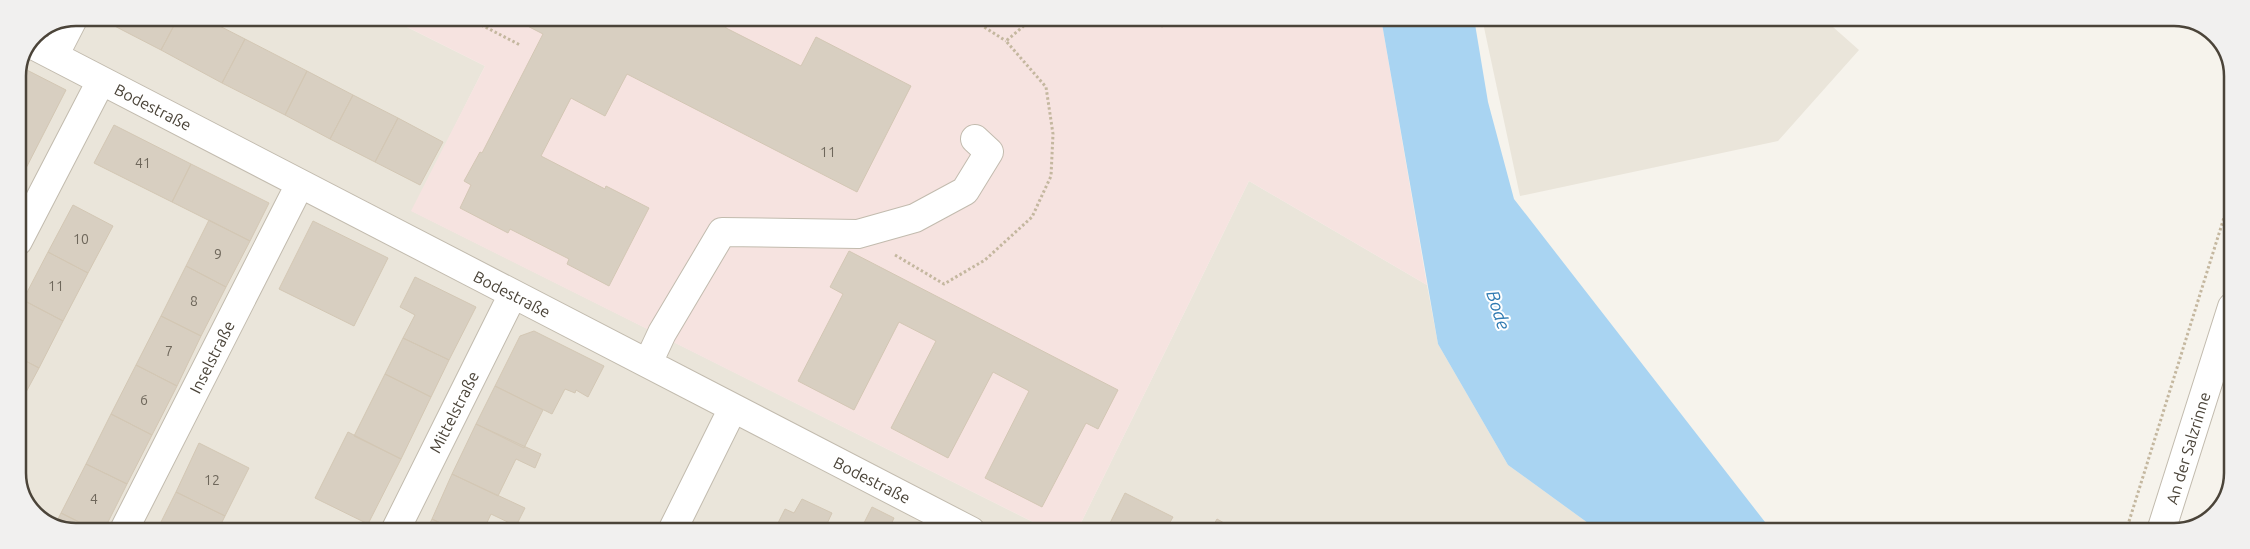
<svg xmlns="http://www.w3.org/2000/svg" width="2250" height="549" font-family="Ubuntu,sans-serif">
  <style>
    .residential { fill: #eae5da }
    .medical { fill: #f6e3e0 }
    .water { fill: #a9d4f2 }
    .building { fill: #d8cfc1; stroke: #d3c7b4 }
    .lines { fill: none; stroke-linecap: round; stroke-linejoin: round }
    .minor-casing { stroke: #c2bbae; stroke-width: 30 }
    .path { stroke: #c4b79f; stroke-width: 3; stroke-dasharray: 2.5 2.5; stroke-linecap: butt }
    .minor { stroke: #fff; stroke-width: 28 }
    .labels { text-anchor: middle; stroke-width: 4; stroke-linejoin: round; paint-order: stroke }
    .number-label { font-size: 14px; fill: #6e675b }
    .street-label { font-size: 16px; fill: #4b4439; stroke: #fff }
    .water-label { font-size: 18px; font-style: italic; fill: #2e7ab2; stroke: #fff }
    .rim { fill: none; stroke: #4b4439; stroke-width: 2.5 }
  </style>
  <rect width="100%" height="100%" fill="#f6f3ec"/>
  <path class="residential" d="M 76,18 L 389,18 L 485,66 L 412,211 L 1051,531 L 64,530 L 32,512 L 18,480 L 18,76 L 35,34 Z
    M 1482,18 L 1840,18 L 1833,27 L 1859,50 L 1778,141 L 1520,196 Z
    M 1249,181 L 1427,285 L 1438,344 L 1508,465 L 1599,531 L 1077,531 Z"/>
  <path class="medical" d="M 389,18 L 1381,18 L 1427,285 L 1249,181 L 1077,531 L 1051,531 L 411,211 L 485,66 Z"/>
  <path class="water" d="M 1381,18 L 1474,18 L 1488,102 L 1514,199 L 1772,531 L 1599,531 L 1508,465 L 1438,344 Z"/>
  <path class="building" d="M 99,18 L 178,18 L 161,50 Z
    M 178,18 L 204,18 L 245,39 L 222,83 L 161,50 Z
    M 512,18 L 723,18 L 726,28 L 801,66 L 816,37 L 911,86 L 857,192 L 627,74 L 605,116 L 571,98 L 541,156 L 605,189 L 606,186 L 649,208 L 609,286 L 567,264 L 569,259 L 510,229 L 508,233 L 460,208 L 471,185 L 464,181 L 480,152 L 482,153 L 543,34 Z
    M 245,39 L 307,71 L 285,115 L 222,83 Z
    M 21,67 L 66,90 L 22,176 L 18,173 L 18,76 Z
    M 307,71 L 353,95 L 330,139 L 285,115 Z
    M 353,95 L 398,118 L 375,162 L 330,139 Z
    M 398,118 L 443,142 L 420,185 L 375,162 Z
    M 114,125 L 191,164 L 172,202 L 94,163 Z
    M 191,164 L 269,203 L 250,241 L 172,202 Z
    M 73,205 L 113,226 L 88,273 L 48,252 Z
    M 209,220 L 250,241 L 226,287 L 186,266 Z
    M 313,221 L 388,258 L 354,326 L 279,289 Z
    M 849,251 L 1118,390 L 1098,429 L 1086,423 L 1042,507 L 985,478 L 1029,391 L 993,372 L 948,458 L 891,428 L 936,341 L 899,322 L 854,410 L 798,381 L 843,294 L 830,287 Z
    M 48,252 L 88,273 L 63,321 L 23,300 Z
    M 186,266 L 226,287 L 201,336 L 161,316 Z
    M 415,277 L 476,307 L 449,360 L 403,338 L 415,315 L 400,307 Z
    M 23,300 L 63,321 L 39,368 L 18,357 L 18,310 Z
    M 161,316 L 201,336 L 177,386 L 136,365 Z
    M 534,331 L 604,366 L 588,397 L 576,390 L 575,393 L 565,389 L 552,414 L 495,386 L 520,336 Z
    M 403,338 L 449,360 L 431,397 L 385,374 Z
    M 18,357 L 39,368 L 18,407 Z
    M 136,365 L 177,386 L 152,435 L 111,414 Z
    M 385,374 L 431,397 L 401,459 L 354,436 Z
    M 495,386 L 543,410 L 524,448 L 476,424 Z
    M 111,414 L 152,435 L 127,484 L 86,464 Z
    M 476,424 L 541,454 L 535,468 L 516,459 L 498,496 L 452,474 Z
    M 348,432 L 401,459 L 368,524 L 315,498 Z
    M 199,443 L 249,468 L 225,516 L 176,492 Z
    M 86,464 L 127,484 L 104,530 L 95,530 L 61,513 Z
    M 452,474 L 525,508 L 516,526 L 491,514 L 483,531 L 457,531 L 432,519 Z
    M 176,492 L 225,516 L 218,530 L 157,530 Z
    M 1125,493 L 1173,517 L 1165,531 L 1106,531 Z
    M 802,499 L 832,513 L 825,528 L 830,531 L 774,531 L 785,509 L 794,513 Z
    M 872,507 L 894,518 L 888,531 L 860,531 Z
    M 61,513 L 95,530 L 64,530 L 55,525 Z
    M 432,519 L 457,531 L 426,531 Z
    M 1217,519 L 1238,531 L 1210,531 Z"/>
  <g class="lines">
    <g class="minor-casing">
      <path id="minor" d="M 31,44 L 971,531
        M 54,56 L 73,19
        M 18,241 L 101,81
        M 648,363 L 662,333 L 722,232 L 858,234 L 915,218 L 965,191 L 989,152 L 975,139
        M 124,530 L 300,184
        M 395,531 L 513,294
        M 672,531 L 733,408
        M 2161,531 L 2232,307"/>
    </g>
    <path class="path" d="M 468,18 L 520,45
      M 956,18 L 981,25 L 1006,41
      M 1142,18 L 1165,27
      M 895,255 L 944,284 L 985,260 L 1032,217 L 1051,176 L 1053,134 L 1046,87 L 1006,41 L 1033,18
      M 2126,531 L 2232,192"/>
    <use href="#minor" class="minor"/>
  </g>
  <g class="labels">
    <g class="number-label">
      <text x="828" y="157">11</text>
      <text x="143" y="168">41</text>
      <text x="81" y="244">10</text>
      <text x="218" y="259">9</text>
      <text x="56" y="291">11</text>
      <text x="194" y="306">8</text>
      <text x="169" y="356">7</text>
      <text x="144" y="405">6</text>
      <text x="212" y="485">12</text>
      <text x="94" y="504">4</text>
    </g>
    <g class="street-label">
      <text transform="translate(153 107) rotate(27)" y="6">Bodestraße</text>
      <text transform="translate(512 294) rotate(27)" y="6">Bodestraße</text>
      <text transform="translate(212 357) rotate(-63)" y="6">Inselstraße</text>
      <text transform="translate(454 412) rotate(-63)" y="6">Mittelstraße</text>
      <text transform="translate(2188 448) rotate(-73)" y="6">An der Salzrinne</text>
      <text transform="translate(872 480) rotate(27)" y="6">Bodestraße</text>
    </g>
    <g class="water-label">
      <text transform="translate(1498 310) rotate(72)" y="6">Bode</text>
    </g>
  </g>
  <path d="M0 0H2250V549H0ZM76 26H2174A50 50 0 0 1 2224 76V473A50 50 0 0 1 2174 523H76A50 50 0 0 1 26 473V76A50 50 0 0 1 76 26Z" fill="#f1f0ef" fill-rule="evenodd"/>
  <path class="rim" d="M76 26H2174A50 50 0 0 1 2224 76V473A50 50 0 0 1 2174 523H76A50 50 0 0 1 26 473V76A50 50 0 0 1 76 26Z"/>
</svg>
